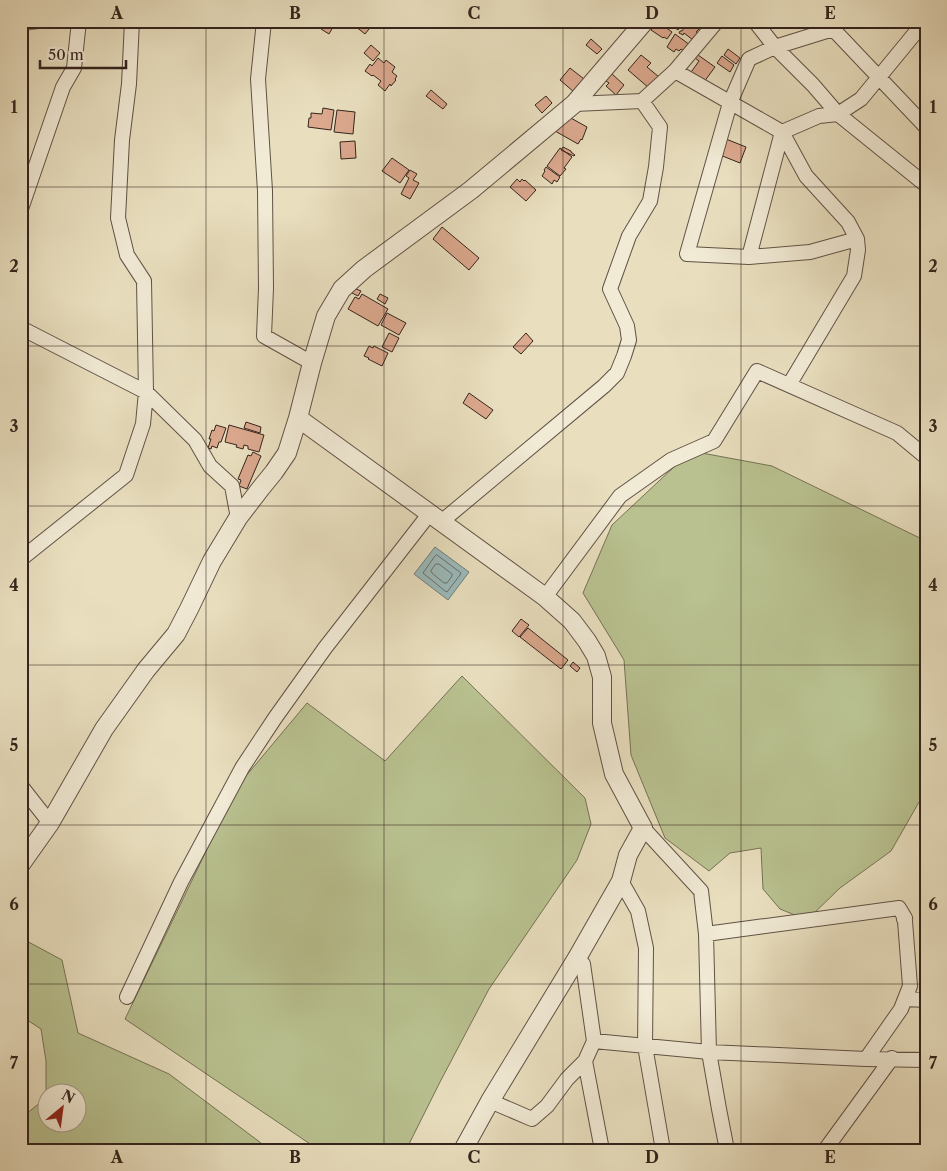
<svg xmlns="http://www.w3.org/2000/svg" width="947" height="1171" font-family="'Libre Caslon Text',serif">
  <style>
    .green { fill: #b9c190; stroke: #767256; fill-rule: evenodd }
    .water { fill: #9bbabb; stroke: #727e7c }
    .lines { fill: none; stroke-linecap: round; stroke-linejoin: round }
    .shore { stroke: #686e6c; stroke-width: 1 }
    .building { fill: #dca98f; stroke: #34231d }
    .service-casing { stroke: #615246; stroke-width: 9 }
    .minor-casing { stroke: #615246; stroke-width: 16 }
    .tertiary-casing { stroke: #615246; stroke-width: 20 }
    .service { stroke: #f1ead5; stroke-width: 7 }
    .minor { stroke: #f1ead5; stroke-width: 14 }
    .tertiary { stroke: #f1ead5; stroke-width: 18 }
    .grid { fill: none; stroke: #34231d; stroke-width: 1; stroke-opacity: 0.55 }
    .neatline { fill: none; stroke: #34231d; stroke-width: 2 }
    .grid-label { font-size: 16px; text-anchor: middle; font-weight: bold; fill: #34231d }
  </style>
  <rect width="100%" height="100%" fill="#e9dfbf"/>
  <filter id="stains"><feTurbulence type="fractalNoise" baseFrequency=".004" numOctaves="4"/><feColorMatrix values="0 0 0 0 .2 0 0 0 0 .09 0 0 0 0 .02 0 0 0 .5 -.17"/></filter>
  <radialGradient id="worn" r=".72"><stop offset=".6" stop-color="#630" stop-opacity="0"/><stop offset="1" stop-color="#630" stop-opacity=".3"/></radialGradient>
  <path class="green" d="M 21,21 L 72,21 L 72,24 L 21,31 Z
    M 691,451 L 772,466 L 926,541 L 926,790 L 891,851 L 840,888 L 807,920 L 780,909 L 763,889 L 761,848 L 730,853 L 709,871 L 665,838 L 631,755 L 624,660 L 583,593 L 612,525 Z
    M 462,676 L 585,798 L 591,824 L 577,860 L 489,989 L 440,1082 L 406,1150 L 319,1150 L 125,1019 L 225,812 L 246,776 L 307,703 L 385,761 Z
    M 21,938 L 62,960 L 78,1033 L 169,1074 L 261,1143 L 260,1150 L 21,1150 L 21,1118 L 46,1098 L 46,1061 L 41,1029 L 21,1016 ZM 48,1094 L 78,1094 L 78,1124 L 48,1124 Z"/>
  <path class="water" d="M 435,547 L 469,572 L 448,600 L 414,574 Z"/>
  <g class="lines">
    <path class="shore" d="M 437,555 L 461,573 L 460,575 L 447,592 L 445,591 L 423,573 L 435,556 Z
      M 436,564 L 439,564 L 452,574 L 452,576 L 447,583 L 444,583 L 432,573 L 431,571 Z"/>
  </g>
  <path class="building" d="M 315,21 L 323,21 L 333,27 L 329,34 L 321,29 L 322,27 L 314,22 Z
    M 357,21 L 370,21 L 373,24 L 365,34 L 355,26 L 357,24 L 355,23 Z
    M 657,21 L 672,32 L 667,39 L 664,37 L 663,38 L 651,30 Z
    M 666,21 L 684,21 L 678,30 Z
    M 688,22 L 699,29 L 696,32 L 698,33 L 693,40 L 684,33 L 683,35 L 679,33 L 680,31 L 682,31 Z
    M 675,34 L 690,45 L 685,52 L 681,49 L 679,51 L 676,49 L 674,52 L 667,47 Z
    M 591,39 L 602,49 L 597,54 L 586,45 Z
    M 371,45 L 380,53 L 373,61 L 364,53 Z
    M 728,49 L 740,58 L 736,64 L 724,55 Z
    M 641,55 L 651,63 L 647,67 L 659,77 L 649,88 L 628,70 Z
    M 698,55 L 715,67 L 704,82 L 689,75 L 699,61 L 695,58 Z
    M 722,56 L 734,65 L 730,72 L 717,63 Z
    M 378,58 L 384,63 L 386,60 L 395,67 L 392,72 L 397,76 L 395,79 L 396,80 L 391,86 L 390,84 L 385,91 L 378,85 L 381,81 L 373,75 L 372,76 L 365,71 L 370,64 L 372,66 Z
    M 570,68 L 584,79 L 574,92 L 560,80 Z
    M 611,73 L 624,85 L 616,95 L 606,86 L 609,83 L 606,81 L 608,79 L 607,78 Z
    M 431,90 L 447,104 L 443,109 L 426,96 Z
    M 546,96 L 552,103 L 542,113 L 535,105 Z
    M 323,108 L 334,110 L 331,130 L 308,127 L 309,118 L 311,118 L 311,113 L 322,114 Z
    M 337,110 L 355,112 L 353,134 L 334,132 Z
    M 569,117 L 587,127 L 582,140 L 581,139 L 578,144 L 555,131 L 558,127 Z
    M 726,139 L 746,147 L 740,163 L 720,155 Z
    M 355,141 L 356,158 L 341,159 L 340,142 Z
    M 563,147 L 571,151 L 571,152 L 575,155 L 574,156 L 561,150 Z
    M 560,148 L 572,157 L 564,168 L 566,169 L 560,176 L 547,166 Z
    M 392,158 L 409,170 L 400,183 L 382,171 Z
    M 546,167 L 560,177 L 557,182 L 554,180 L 552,184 L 542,176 L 545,171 L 544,170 Z
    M 410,170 L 417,174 L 413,180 L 419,183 L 410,199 L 401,194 L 409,178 L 406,176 Z
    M 517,179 L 520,182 L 522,179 L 524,181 L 525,180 L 536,190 L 526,201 L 510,187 Z
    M 442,227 L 479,258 L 469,270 L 433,239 Z
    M 354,288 L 361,291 L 358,296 L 352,293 Z
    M 362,294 L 388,309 L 378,326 L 348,309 L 355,297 L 359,299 Z
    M 380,294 L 388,298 L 385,304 L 377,299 Z
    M 387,313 L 406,323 L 399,335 L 381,325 Z
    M 389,333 L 399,338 L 392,352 L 382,347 Z
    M 526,333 L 533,341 L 521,354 L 513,347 Z
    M 369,346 L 373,348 L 374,346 L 388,353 L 382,366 L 368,359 L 369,358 L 364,356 Z
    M 469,393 L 493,410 L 486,419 L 463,403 Z
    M 246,422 L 261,427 L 260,433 L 244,428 Z
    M 216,425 L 226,428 L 221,442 L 219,442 L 217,448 L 212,446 L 211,449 L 208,448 L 211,439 L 209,439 L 212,430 L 214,431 Z
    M 229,425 L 264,435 L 259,452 L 248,449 L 248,446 L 244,445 L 243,449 L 236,447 L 237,445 L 225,442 Z
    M 253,452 L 261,456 L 247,489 L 239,486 L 241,480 L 238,479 L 248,455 L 251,456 Z
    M 521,619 L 529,625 L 519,637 L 512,631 Z
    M 528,628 L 568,660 L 561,669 L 520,637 Z
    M 573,662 L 580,668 L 577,672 L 570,666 Z"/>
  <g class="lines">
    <g class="service-casing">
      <path id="service" d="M 631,21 L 628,25 L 636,32"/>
    </g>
    <g class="minor-casing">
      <path id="minor" d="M 264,21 L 258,79 L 265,191 L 266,288 L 264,336 L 312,363
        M 717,21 L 675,71 L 782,132 L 806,176 L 848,222 L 857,239 L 858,250 L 854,276 L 789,385
        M 758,21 L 757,24 L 775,47 L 813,85 L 838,114 L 926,185
        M 833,29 L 926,127
        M 642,101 L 675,71
        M 21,209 L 63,87 L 74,68 L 79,21
        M 857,239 L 810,252 L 749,257 L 782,132 L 819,116 L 838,114 L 861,99 L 925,21
        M 749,257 L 687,254 L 730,103 L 749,59 L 775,47 L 833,29 L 833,21
        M 21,328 L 146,392 L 195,440 L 210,466 L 232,486 L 238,518
        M 441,522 L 604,386 L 617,373 L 624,356 L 629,340 L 627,326 L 610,289 L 629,236 L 650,201 L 656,167 L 660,127 L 642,101 L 574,104
        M 21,559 L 126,475 L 143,424 L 146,392 L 144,281 L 127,255 L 118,218 L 122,140 L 129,84 L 132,21
        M 545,597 L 620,496 L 671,460 L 714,441 L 757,371 L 897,433 L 926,457
        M 21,786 L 50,823
        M 643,828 L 701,891 L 706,934 L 709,1052 L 719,1109 L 727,1150
        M 621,881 L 638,911 L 646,948 L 645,1046 L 663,1150
        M 706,934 L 899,908 L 905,918 L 904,919 L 905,921 L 910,986 L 901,1009 L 866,1059
        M 577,958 L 583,964 L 594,1041 L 585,1061 L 602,1150
        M 127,997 L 181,882 L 242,768 L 275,718 L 325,648 L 430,513
        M 905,999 L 926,1000
        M 594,1041 L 709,1052 L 866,1059 L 926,1060
        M 490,1101 L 532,1119 L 547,1106 L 567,1079 L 585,1061
        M 825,1150 L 892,1058"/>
    </g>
    <g class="tertiary-casing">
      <path id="tertiary" d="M 298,418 L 545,597 L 572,621 L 587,641 L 596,656 L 602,677 L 602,723 L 614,774 L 643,828 L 628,855 L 621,881 L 577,958 L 490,1101 L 463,1150
        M 21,864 L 50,823 L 104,729 L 146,670 L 176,634 L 189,609 L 212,561 L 238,518 L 261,488 L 274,472 L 287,453 L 298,418 L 312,363 L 326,316 L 342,289 L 364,269 L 471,190 L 574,104 L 645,21"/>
    </g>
    <use href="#service" class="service"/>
    <use href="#minor" class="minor"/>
    <use href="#tertiary" class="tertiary"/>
  </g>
  <path class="grid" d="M 206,21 L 206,1150M 384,21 L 384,1150M 563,21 L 563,1150M 741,21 L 741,1150M 21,187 L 926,187M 21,346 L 926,346M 21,506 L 926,506M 21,665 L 926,665M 21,825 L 926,825M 21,984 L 926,984"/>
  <rect width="947" height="1171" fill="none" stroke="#e9dfbf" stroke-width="55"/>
  <g transform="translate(62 1108) rotate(29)"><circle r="24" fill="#f1ead5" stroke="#a59a8b"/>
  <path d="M0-4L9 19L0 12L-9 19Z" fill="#8f2418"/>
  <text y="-8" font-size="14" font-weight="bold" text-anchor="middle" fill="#34231d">N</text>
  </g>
  <path d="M40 60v8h86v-8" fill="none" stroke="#34231d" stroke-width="2.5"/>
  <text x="48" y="60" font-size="15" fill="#34231d" stroke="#f1ead5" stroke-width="4" paint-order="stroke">50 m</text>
  <rect x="28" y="28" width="892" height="1116" class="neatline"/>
  <g class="grid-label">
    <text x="117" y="19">A</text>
    <text x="295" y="19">B</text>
    <text x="474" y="19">C</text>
    <text x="652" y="19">D</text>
    <text x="830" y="19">E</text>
    <text x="14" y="113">1</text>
    <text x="933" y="113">1</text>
    <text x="14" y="272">2</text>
    <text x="933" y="272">2</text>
    <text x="14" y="432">3</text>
    <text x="933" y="432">3</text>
    <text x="14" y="591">4</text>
    <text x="933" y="591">4</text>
    <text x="14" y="751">5</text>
    <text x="933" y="751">5</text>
    <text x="14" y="910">6</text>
    <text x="933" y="910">6</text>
    <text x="14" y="1069">7</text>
    <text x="933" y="1069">7</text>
    <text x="117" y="1163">A</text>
    <text x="295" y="1163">B</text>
    <text x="474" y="1163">C</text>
    <text x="652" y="1163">D</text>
    <text x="830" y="1163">E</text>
  </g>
  <rect width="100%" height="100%" filter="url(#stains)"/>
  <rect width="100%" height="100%" fill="url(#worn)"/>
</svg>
